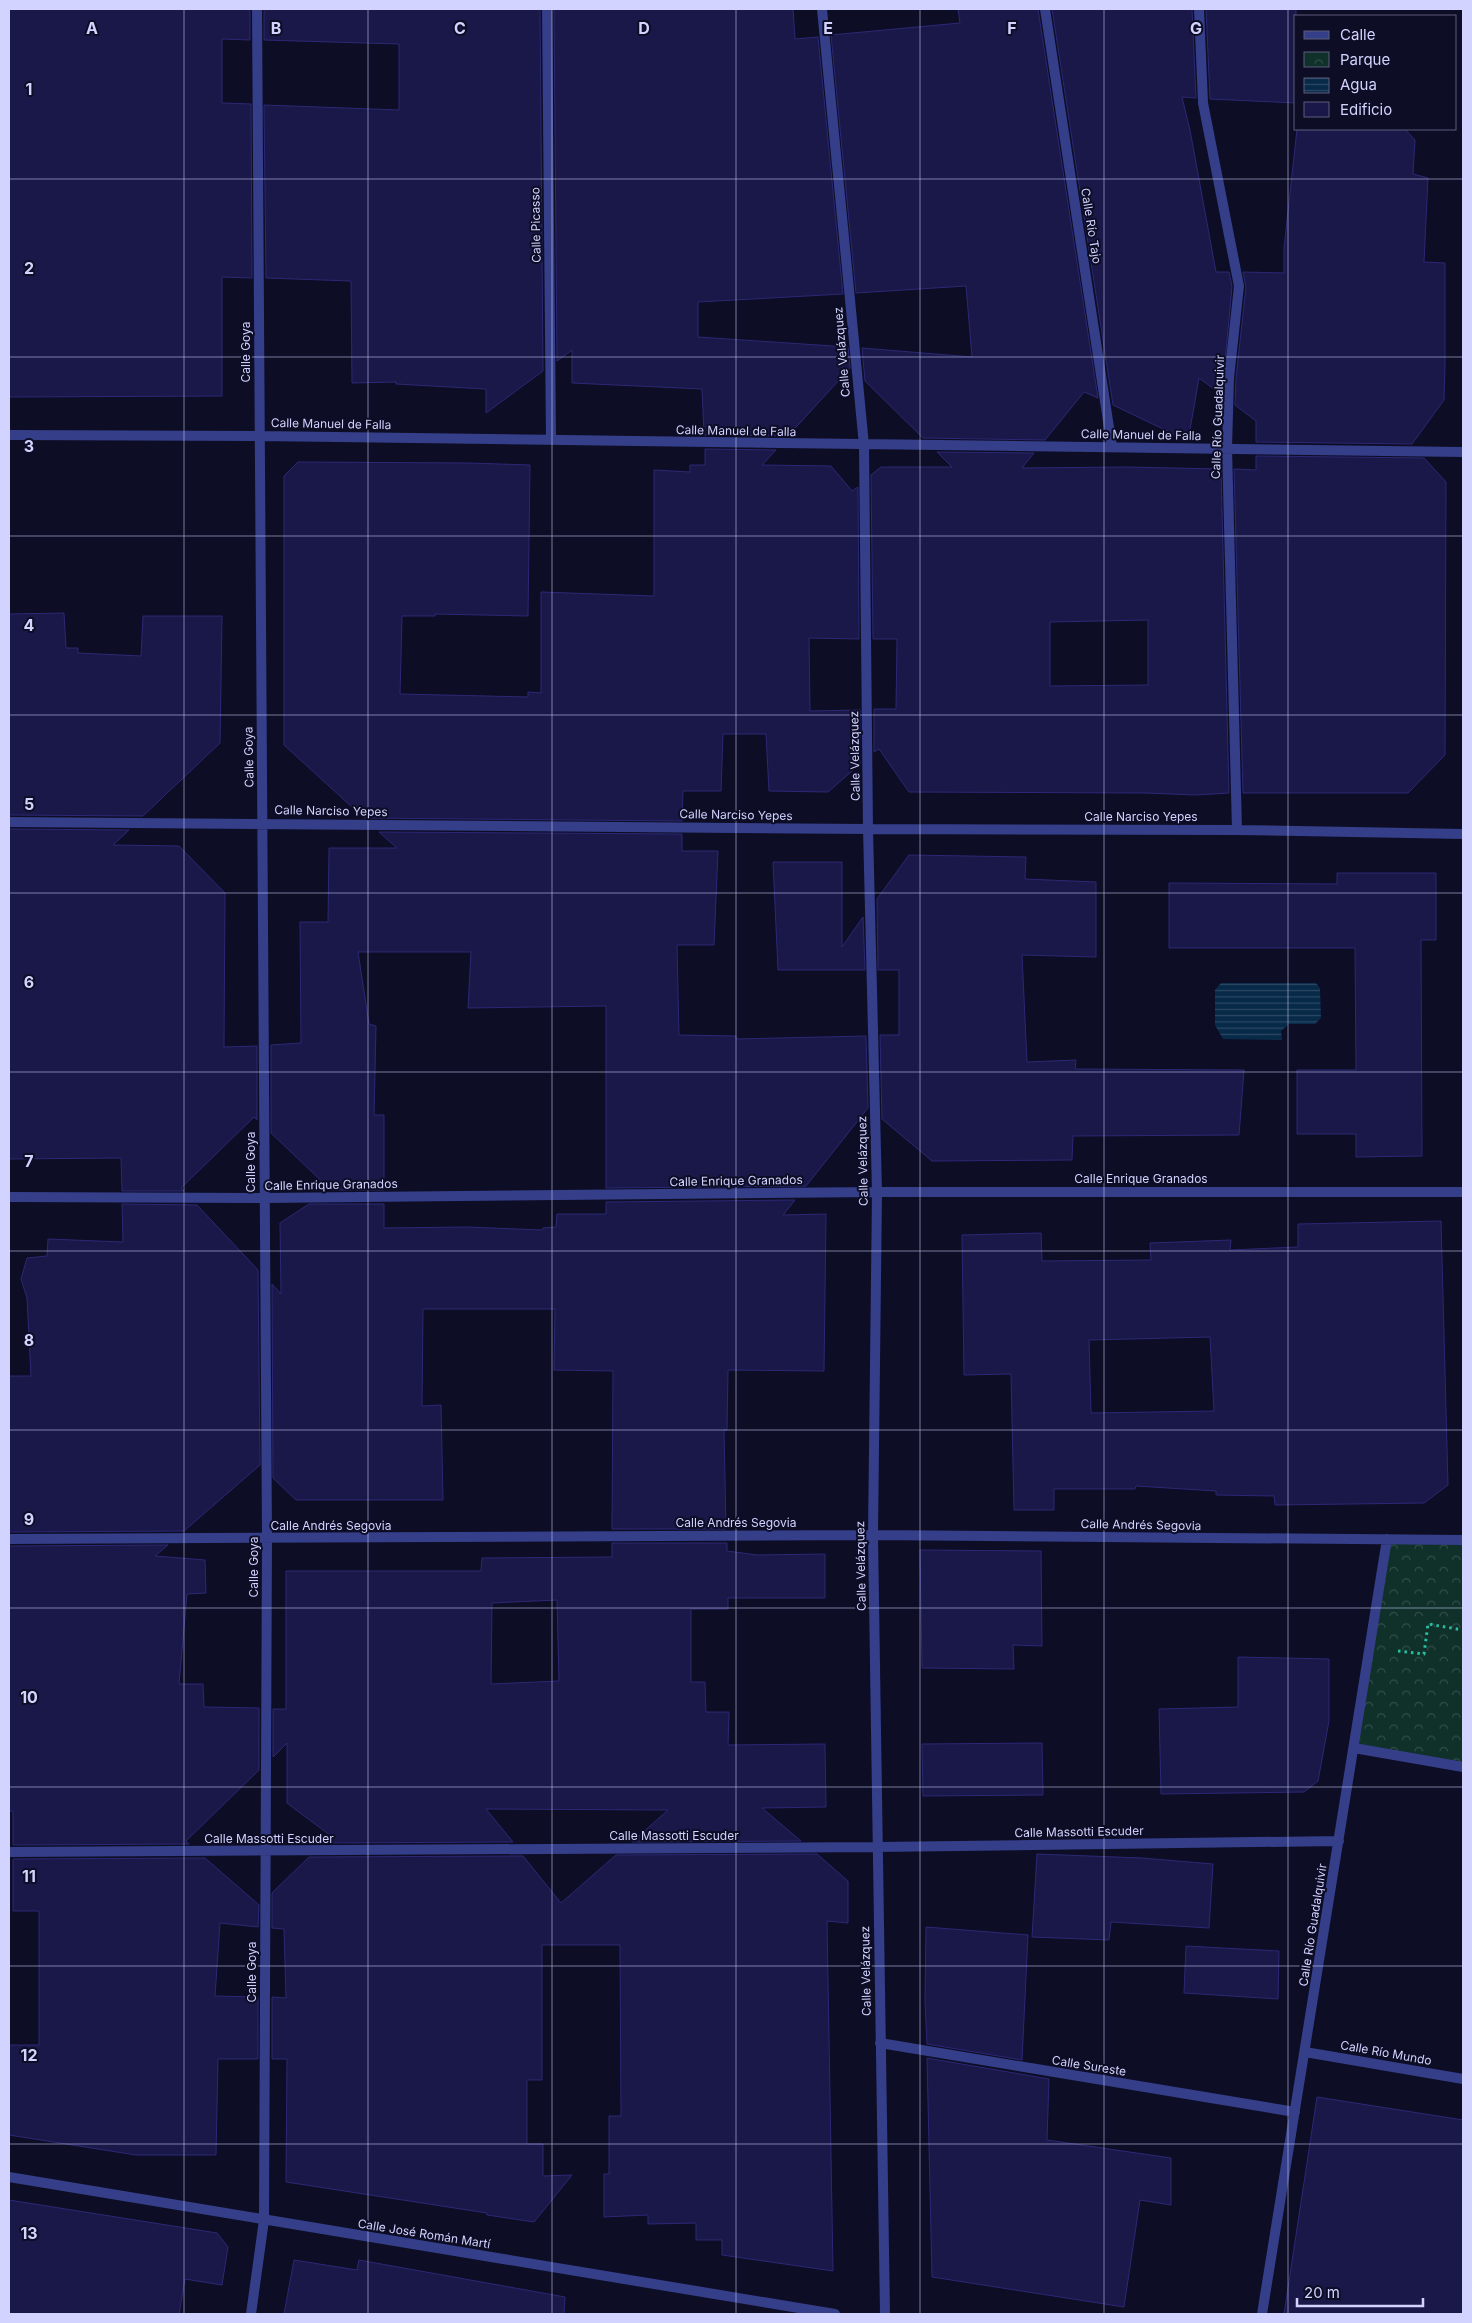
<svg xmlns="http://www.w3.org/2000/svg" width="1472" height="2323" font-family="Inter,sans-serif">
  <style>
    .park { fill: url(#park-crowns) }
    .water { fill: url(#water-rules) }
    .building { fill: #1a1848; stroke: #2c2875; fill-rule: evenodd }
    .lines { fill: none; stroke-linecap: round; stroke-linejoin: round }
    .path { stroke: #26be9e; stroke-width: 3; stroke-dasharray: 2.5 4; stroke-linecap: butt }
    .street { stroke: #353e88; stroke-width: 10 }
    .grid { fill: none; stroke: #d2d3ff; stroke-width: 1; stroke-opacity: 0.55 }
    .labels { text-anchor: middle; stroke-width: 4; stroke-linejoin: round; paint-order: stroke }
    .street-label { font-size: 12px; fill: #d2d3ff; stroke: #0d0d26 }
    .grid-label { font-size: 16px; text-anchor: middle; font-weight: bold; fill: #d2d3ff; stroke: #0d0d26; stroke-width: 4; stroke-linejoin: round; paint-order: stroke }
  </style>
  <defs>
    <pattern id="park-crowns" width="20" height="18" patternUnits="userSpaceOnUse" patternTransform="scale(1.25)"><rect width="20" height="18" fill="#10302a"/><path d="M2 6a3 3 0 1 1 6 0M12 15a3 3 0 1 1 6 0" fill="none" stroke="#324d4a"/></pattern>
    <pattern id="water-rules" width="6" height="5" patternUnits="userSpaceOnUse" patternTransform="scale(1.25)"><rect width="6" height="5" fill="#082a49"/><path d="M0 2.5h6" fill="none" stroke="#2b4864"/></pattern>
  </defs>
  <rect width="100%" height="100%" fill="#0d0d26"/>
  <path class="park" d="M 1387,1539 L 1463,1540 L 1463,1767 L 1354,1748 Z"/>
  <path class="water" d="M 1221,983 L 1316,983 L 1320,988 L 1321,1018 L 1315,1024 L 1289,1024 L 1281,1031 L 1282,1040 L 1223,1039 L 1215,1025 L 1215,990 Z"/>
  <path class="building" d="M 9,9 L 250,9 L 250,40 L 222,39 L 222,103 L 251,104 L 252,278 L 222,277 L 222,396 L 9,397 Z
    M 264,9 L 540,9 L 543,371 L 486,413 L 486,389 L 396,384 L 396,382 L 352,383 L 351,281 L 266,278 L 264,105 L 399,110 L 399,44 L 264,40 Z
    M 554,9 L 793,9 L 795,39 L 818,37 L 843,294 L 698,302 L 698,337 L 848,347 L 850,368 L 788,436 L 704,435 L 702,389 L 572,383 L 572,350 L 557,361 Z
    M 958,9 L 1038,9 L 1098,398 L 1084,392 L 1045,440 L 923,438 L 865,381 L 862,348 L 972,357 L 966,286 L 856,293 L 831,35 L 960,23 Z
    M 1052,9 L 1192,9 L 1196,98 L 1182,97 L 1190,130 L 1216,272 L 1229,272 L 1232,286 L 1222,395 L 1199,378 L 1188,441 L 1113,405 Z
    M 1206,9 L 1296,9 L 1296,103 L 1210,99 Z
    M 1297,129 L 1405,129 L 1415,140 L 1413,174 L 1428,178 L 1424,262 L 1445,263 L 1445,364 L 1444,400 L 1412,444 L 1256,442 L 1256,421 L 1235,405 L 1236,378 L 1246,287 L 1243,272 L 1284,273 L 1284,248 Z
    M 705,449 L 776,450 L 762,465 L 831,466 L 852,491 L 858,487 L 859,639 L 809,638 L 810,711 L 860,710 L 860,764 L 828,792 L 769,791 L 766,734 L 723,734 L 721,791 L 683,791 L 682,821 L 364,818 L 284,745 L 284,476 L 298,462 L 469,463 L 530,465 L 528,616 L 435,614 L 435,616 L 402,616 L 400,694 L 528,697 L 528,692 L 541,693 L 541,592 L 654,596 L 654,470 L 690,472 L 690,465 L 705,465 Z
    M 937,452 L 1034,453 L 1022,468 L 1126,467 L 1221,469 L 1229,793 L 1195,795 L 1146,793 L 909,792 L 879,749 L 874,752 L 874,709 L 896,709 L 897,639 L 873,639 L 871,475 L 881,467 L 952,467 ZM 1148,620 L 1148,685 L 1050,686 L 1050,622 Z
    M 1256,456 L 1424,458 L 1446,482 L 1445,755 L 1408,793 L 1243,793 L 1234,469 L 1256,470 Z
    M 64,613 L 66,648 L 78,648 L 78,653 L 141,656 L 143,616 L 222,616 L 220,743 L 143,816 L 9,815 L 9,614 Z
    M 9,829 L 129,830 L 113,845 L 179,846 L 225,893 L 224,1047 L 257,1046 L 257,1120 L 254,1117 L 181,1188 L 184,1191 L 122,1191 L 121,1158 L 9,1159 Z
    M 379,832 L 682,834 L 682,851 L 718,851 L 714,945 L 677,945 L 679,1035 L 736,1036 L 736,1039 L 866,1036 L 868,1108 L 806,1186 L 606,1188 L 606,1006 L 468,1008 L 471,952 L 358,952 L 369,1024 L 376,1026 L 374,1115 L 384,1115 L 384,1190 L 331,1190 L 271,1133 L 271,1045 L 301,1043 L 300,922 L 328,922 L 329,848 L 397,848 Z
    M 909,855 L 1026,857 L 1025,879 L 1096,882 L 1096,957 L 1022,955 L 1027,1062 L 1076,1060 L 1075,1069 L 1244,1070 L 1239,1135 L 1073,1136 L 1072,1160 L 932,1161 L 882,1119 L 880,1035 L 899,1035 L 899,970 L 878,970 L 877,899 Z
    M 773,862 L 842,862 L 842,947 L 863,917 L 865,970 L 778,970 Z
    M 1337,873 L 1436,873 L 1436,940 L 1421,940 L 1422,1156 L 1356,1157 L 1356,1134 L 1297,1134 L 1297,1070 L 1356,1070 L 1355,948 L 1169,948 L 1169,883 L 1337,884 Z
    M 795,1200 L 783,1215 L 826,1214 L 824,1371 L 728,1370 L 727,1430 L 724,1430 L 726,1529 L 612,1529 L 613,1371 L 554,1370 L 555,1309 L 423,1309 L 422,1406 L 441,1405 L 443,1500 L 296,1500 L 273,1478 L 272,1284 L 281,1294 L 280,1223 L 309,1204 L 384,1204 L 384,1228 L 467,1227 L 542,1230 L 543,1228 L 556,1227 L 557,1214 L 606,1214 L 606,1202 Z
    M 122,1204 L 197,1205 L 258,1270 L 260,1465 L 184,1531 L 9,1532 L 9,1376 L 31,1376 L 27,1298 L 21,1279 L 27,1258 L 47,1256 L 48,1239 L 123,1242 Z
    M 1441,1221 L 1448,1485 L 1424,1503 L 1275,1505 L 1274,1496 L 1216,1495 L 1216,1491 L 1136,1486 L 1135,1489 L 1054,1489 L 1054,1510 L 1014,1510 L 1011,1374 L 964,1375 L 962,1235 L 1041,1233 L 1042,1261 L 1151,1260 L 1150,1243 L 1231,1240 L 1230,1250 L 1298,1247 L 1298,1224 ZM 1210,1337 L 1214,1411 L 1091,1413 L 1089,1340 Z
    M 612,1543 L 727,1543 L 727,1551 L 757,1555 L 825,1554 L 825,1598 L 728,1598 L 728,1609 L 691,1609 L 691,1682 L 705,1682 L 706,1712 L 729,1712 L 728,1745 L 825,1744 L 826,1807 L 762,1808 L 801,1841 L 632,1842 L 668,1810 L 486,1809 L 513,1842 L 323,1843 L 331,1836 L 287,1803 L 287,1743 L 273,1757 L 273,1709 L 286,1709 L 286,1571 L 481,1571 L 482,1558 L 612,1557 ZM 557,1600 L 559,1681 L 491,1684 L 492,1603 Z
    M 168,1545 L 155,1556 L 205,1560 L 206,1593 L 187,1594 L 179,1684 L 203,1684 L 204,1707 L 259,1708 L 259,1770 L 186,1841 L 189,1844 L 13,1845 L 13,1811 L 9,1811 L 9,1546 Z
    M 920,1550 L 1041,1551 L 1042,1646 L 1013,1645 L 1014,1669 L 922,1668 Z
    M 1238,1657 L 1329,1659 L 1329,1721 L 1318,1781 L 1304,1792 L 1161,1794 L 1159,1709 L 1238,1707 Z
    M 1042,1743 L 1043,1795 L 923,1796 L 922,1744 Z
    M 817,1854 L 848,1881 L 848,1923 L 827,1921 L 833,2271 L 722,2255 L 722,2240 L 696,2240 L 696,2223 L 648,2224 L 648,2215 L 604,2217 L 604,2174 L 609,2174 L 609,2116 L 621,2116 L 620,1945 L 542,1945 L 542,2080 L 527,2080 L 527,2144 L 543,2144 L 543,2176 L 572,2175 L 534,2222 L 487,2215 L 487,2213 L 286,2182 L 287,2059 L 272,2059 L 272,1997 L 286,1998 L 284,1929 L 272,1928 L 272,1893 L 309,1857 L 523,1856 L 561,1903 L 616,1855 Z
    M 1037,1854 L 1142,1858 L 1213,1864 L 1209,1928 L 1111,1922 L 1109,1940 L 1032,1937 Z
    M 205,1858 L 259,1905 L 258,1927 L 220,1923 L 215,1996 L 258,1997 L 258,2059 L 218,2059 L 216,2155 L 136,2155 L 9,2135 L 9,2045 L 39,2045 L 39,1911 L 13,1911 L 13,1859 Z
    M 926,1927 L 1028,1935 L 1022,2060 L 927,2044 L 925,2002 Z
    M 1186,1946 L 1279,1951 L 1278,1999 L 1184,1993 Z
    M 927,2058 L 1049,2079 L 1047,2140 L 1171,2158 L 1171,2205 L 1140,2200 L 1124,2307 L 932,2277 Z
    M 1317,2097 L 1463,2120 L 1463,2314 L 1284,2314 Z
    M 9,2200 L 217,2233 L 228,2247 L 222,2285 L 185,2279 L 179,2314 L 9,2314 Z
    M 294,2260 L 357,2270 L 359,2260 L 565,2297 L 564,2314 L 284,2314 Z"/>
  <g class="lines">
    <path class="path" d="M 1398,1651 L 1424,1654 L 1428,1624 L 1463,1630"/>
    <path class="street" d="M 547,9 L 551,440
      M 822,9 L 864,445 L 868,829 L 877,1192 L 873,1535 L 885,2314
      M 1045,9 L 1112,447
      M 1199,9 L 1203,103 L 1239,286 L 1229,378 L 1227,448 L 1237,830
      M 9,435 L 259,436 L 1463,452
      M 9,822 L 868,829 L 1237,830 L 1463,834
      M 9,1197 L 263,1198 L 877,1192 L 1463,1192
      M 9,1539 L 873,1535 L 1463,1540
      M 1354,1748 L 1463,1767
      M 9,1852 L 877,1847 L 1339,1841
      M 880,2043 L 1295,2112
      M 1305,2052 L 1463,2079
      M 9,2177 L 835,2314
      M 251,2314 L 264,2220 L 267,1539 L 257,9
      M 1262,2314 L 1387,1539"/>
  </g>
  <path class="grid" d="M 184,9 L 184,2314M 368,9 L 368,2314M 552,9 L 552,2314M 736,9 L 736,2314M 920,9 L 920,2314M 1104,9 L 1104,2314M 1288,9 L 1288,2314M 9,179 L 1463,179M 9,357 L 1463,357M 9,536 L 1463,536M 9,715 L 1463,715M 9,893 L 1463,893M 9,1072 L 1463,1072M 9,1251 L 1463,1251M 9,1430 L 1463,1430M 9,1608 L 1463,1608M 9,1787 L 1463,1787M 9,1966 L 1463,1966M 9,2144 L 1463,2144"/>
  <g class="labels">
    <g class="street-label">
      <text transform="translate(536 225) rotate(-91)" y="4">Calle Picasso</text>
      <text transform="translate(1091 226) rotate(81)" y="4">Calle Río Tajo</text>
      <text transform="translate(246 352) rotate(-90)" y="4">Calle Goya</text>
      <text transform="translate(842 352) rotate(-95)" y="4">Calle Velázquez</text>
      <text transform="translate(1218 417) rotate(-88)" y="4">Calle Río Guadalquivir</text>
      <text transform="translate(331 424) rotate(1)" y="4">Calle Manuel de Falla</text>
      <text transform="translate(736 431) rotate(1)" y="4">Calle Manuel de Falla</text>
      <text transform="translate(1141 435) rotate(1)" y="4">Calle Manuel de Falla</text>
      <text transform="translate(855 756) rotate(-91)" y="4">Calle Velázquez</text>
      <text transform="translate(249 757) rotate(-91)" y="4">Calle Goya</text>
      <text transform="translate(331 811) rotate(1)" y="4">Calle Narciso Yepes</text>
      <text transform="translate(736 815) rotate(1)" y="4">Calle Narciso Yepes</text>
      <text x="1141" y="821">Calle Narciso Yepes</text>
      <text transform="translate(863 1161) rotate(-91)" y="4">Calle Velázquez</text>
      <text transform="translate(251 1162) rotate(-90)" y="4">Calle Goya</text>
      <text x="1141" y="1183">Calle Enrique Granados</text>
      <text transform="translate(736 1181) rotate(-1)" y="4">Calle Enrique Granados</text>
      <text transform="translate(331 1185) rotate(-1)" y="4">Calle Enrique Granados</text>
      <text x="736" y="1527">Calle Andrés Segovia</text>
      <text transform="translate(1141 1525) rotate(1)" y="4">Calle Andrés Segovia</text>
      <text x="331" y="1530">Calle Andrés Segovia</text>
      <text transform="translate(861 1566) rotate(-91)" y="4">Calle Velázquez</text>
      <text transform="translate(254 1567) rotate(-90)" y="4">Calle Goya</text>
      <text transform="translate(1079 1832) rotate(-1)" y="4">Calle Massotti Escuder</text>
      <text x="674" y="1840">Calle Massotti Escuder</text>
      <text x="269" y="1843">Calle Massotti Escuder</text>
      <text transform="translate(1313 1925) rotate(-81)" y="4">Calle Río Guadalquivir</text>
      <text transform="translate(866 1971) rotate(-91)" y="4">Calle Velázquez</text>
      <text transform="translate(252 1972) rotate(-90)" y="4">Calle Goya</text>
      <text transform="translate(1386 2053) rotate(10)" y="4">Calle Río Mundo</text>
      <text transform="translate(1089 2066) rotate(9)" y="4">Calle Sureste</text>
      <text transform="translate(424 2234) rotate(9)" y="4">Calle José Román Martí</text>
    </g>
  </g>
  <g class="grid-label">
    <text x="92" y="34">A</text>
    <text x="276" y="34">B</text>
    <text x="460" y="34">C</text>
    <text x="644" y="34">D</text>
    <text x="828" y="34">E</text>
    <text x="1012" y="34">F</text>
    <text x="1196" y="34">G</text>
    <text x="29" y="95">1</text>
    <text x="29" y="274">2</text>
    <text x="29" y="452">3</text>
    <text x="29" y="631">4</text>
    <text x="29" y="810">5</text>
    <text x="29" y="988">6</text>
    <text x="29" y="1167">7</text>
    <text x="29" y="1346">8</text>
    <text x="29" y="1525">9</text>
    <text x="29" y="1703">10</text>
    <text x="29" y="1882">11</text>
    <text x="29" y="2061">12</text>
    <text x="29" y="2239">13</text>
  </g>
  <rect width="1472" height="2323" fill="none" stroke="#d2d3ff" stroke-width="20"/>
  <rect x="1294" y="15" width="162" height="115" fill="#0d0d26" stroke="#5c5c7d"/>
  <rect x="1304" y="31" width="25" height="8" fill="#353e88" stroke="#5c5c7d"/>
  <text x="1340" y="40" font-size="15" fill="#d2d3ff">Calle</text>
  <rect x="1304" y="52" width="25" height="15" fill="url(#park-crowns)" stroke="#5c5c7d"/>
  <text x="1340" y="65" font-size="15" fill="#d2d3ff">Parque</text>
  <rect x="1304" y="78" width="25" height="15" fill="url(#water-rules)" stroke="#5c5c7d"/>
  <text x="1340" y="90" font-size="15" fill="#d2d3ff">Agua</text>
  <rect x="1304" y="102" width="25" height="15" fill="#1a1848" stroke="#5c5c7d"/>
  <text x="1340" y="115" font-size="15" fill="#d2d3ff">Edificio</text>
  <path d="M1297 2298v8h126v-8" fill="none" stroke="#d2d3ff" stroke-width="2.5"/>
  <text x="1304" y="2298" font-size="15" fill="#d2d3ff" stroke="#0d0d26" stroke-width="4" paint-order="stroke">20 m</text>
</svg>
